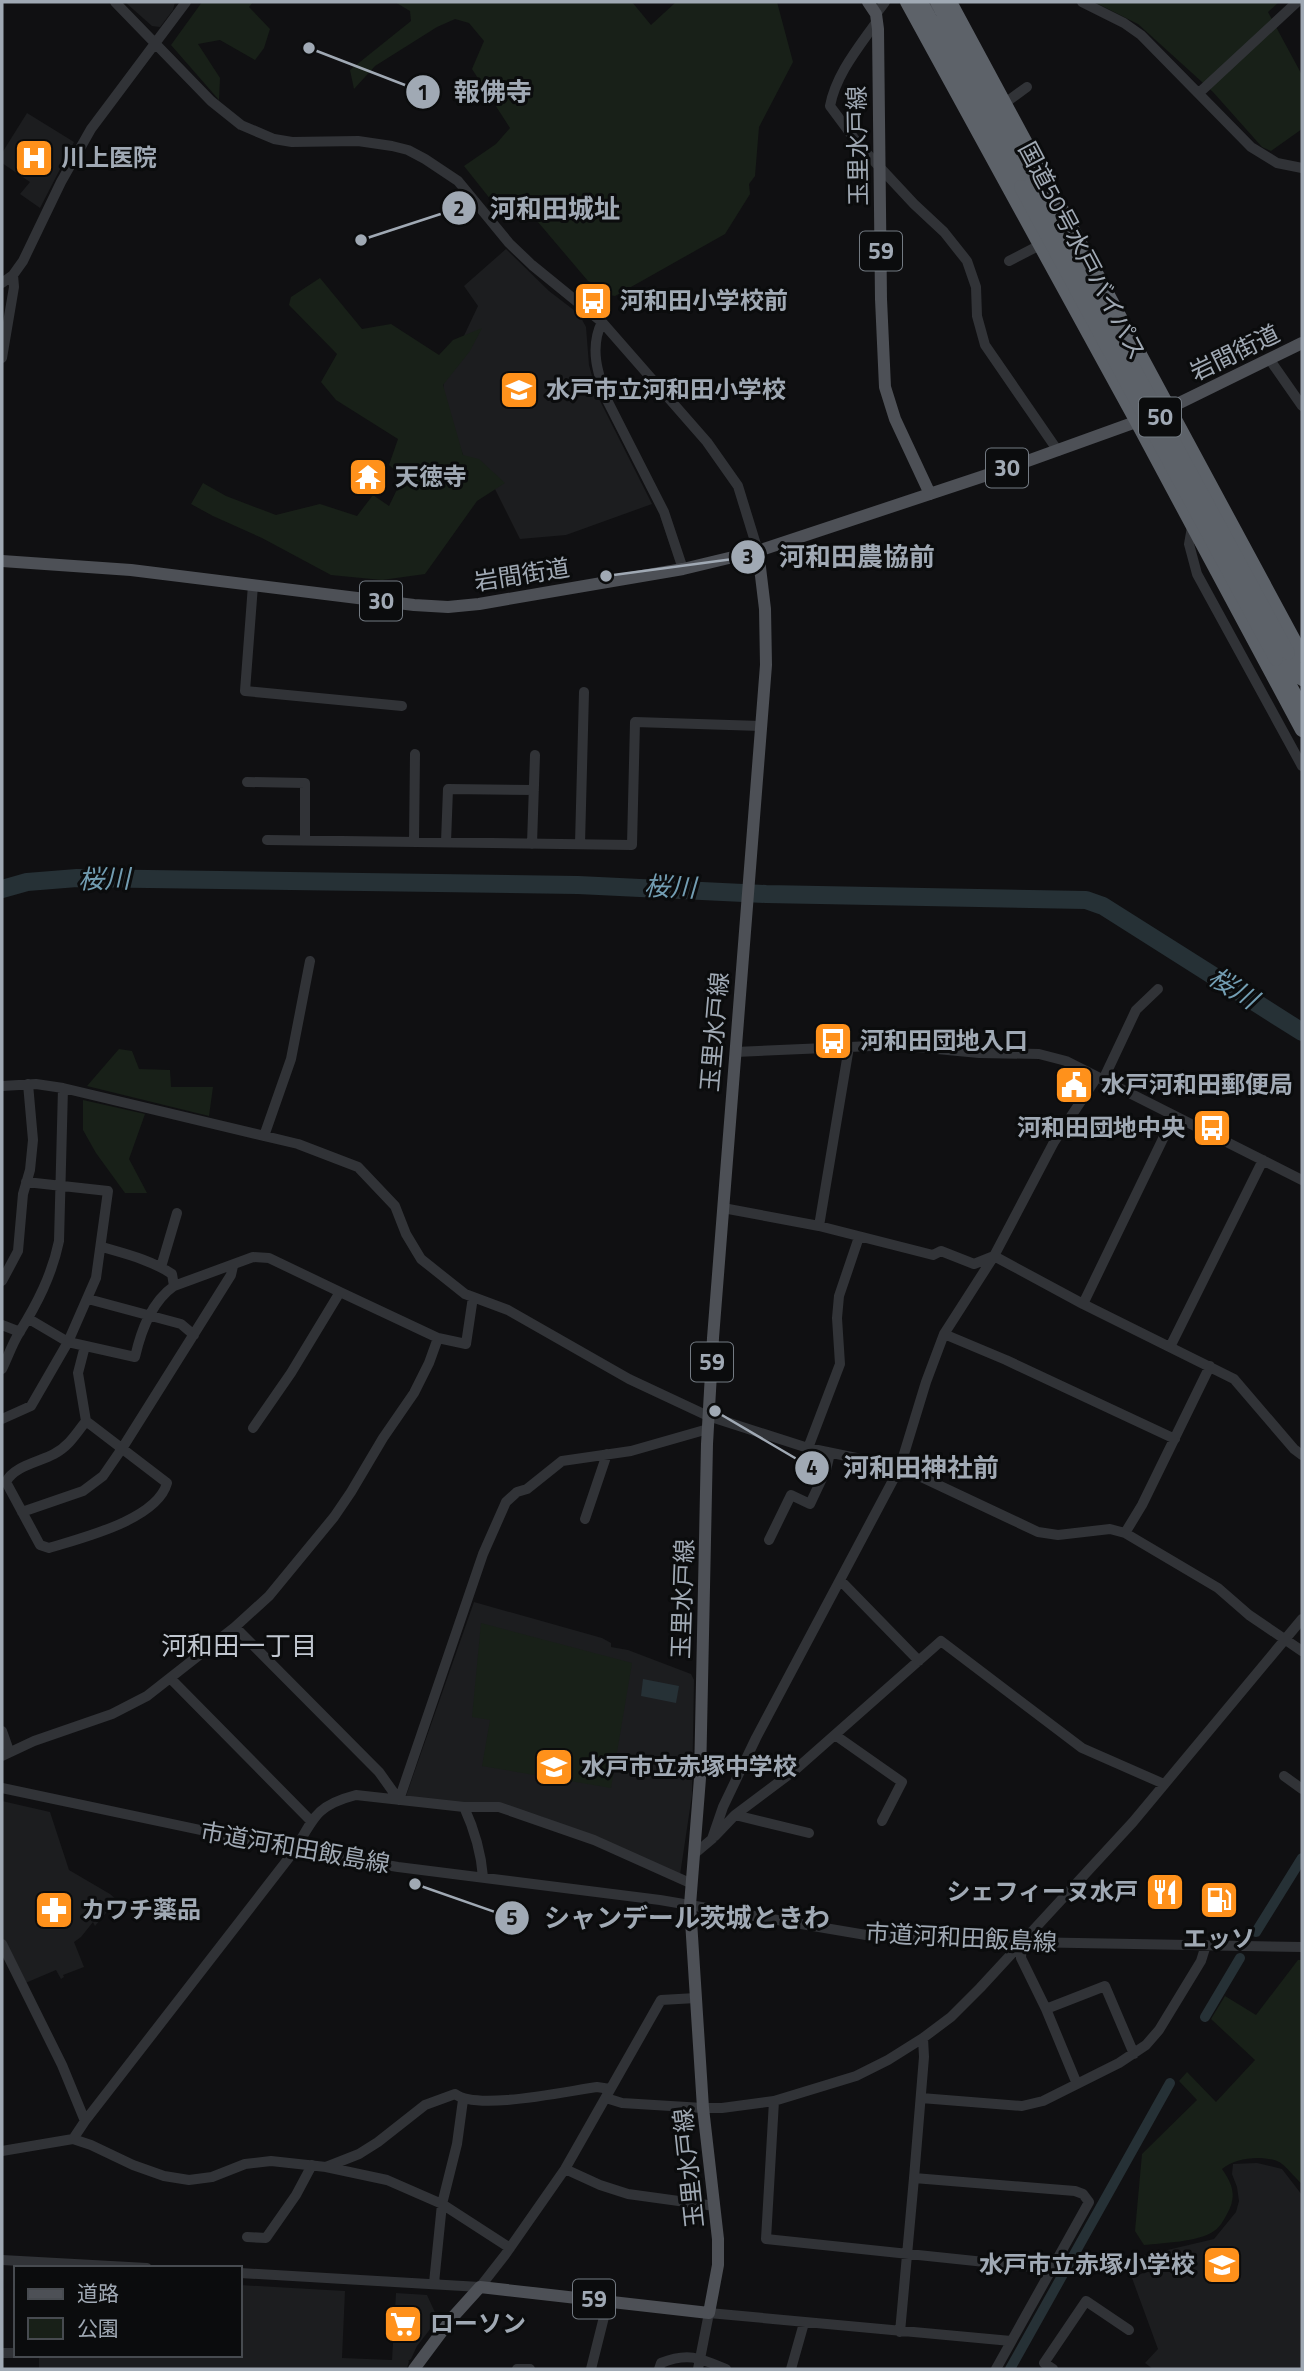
<svg xmlns="http://www.w3.org/2000/svg" width="1304" height="2371" font-family="'Titillium Web','Noto Sans JP',sans-serif">
  <style>
    .built { fill: #1c1d1f }
    .green { fill: #182018 }
    .water { fill: #263136 }
    .lines { fill: none; stroke-linecap: round; stroke-linejoin: round }
    .canal { stroke: #263136; stroke-width: 10 }
    .river { stroke: #263136; stroke-width: 18 }
    .minor { stroke: #313337; stroke-width: 10 }
    .major { stroke: #4d5056; stroke-width: 12 }
    .highway { stroke: #5d6269; stroke-width: 14 }
    .highway-bridge { stroke: #5d6269; stroke-width: 14 }
    .labels { text-anchor: middle; stroke-width: 6; stroke-linejoin: round; paint-order: stroke }
    .shield { fill: #0b0c0d; stroke: #737a82; stroke-width: 2 }
    .shield-label { font-size: 23px; font-weight: bold; fill: #a0a9b4 }
    .street-label { font-size: 24px; fill: #a0a9b4; stroke: #0b0c0d }
    .poi-label { font-size: 24px; font-weight: bold; fill: #a0a9b4; stroke: #0b0c0d; text-anchor: start }
    .water-label { font-size: 26px; font-style: italic; fill: #739eb3; stroke: #0b0c0d }
    .neighbourhood-label { font-size: 26px; fill: #c1c7d0; stroke: #0b0c0d }
    .leader { fill: none; stroke: #a0a9b4; stroke-width: 2.5 }
    .callout-dot { fill: #a0a9b4; stroke: #0b0c0d; stroke-width: 2.5 }
    .mark-label { font-size: 21px; text-anchor: middle; font-weight: bold; fill: #111 }
    .callout-label { font-size: 26px; text-anchor: middle; font-weight: bold; fill: #a0a9b4; stroke: #0b0c0d; stroke-width: 6; stroke-linejoin: round; paint-order: stroke }
  </style>
  <rect width="100%" height="100%" fill="#101012"/>
  <path class="built" d="M 125,2 L 175,2 L 173,10 L 160,27 L 152,26 Z
    M 27,113 L 74,142 L 40,208 L 20,194 L 30,182 L 2,163 L 2,153 Z
    M 506,249 L 549,291 L 579,314 L 586,327 L 589,365 L 597,395 L 652,504 L 566,535 L 520,539 L 484,467 L 470,472 L 442,403 L 444,378 L 478,306 L 464,286 Z
    M 474,1602 L 602,1638 L 611,1643 L 611,1647 L 628,1650 L 691,1674 L 694,1680 L 692,1795 L 680,1875 L 540,1816 L 406,1796 Z
    M 2,1801 L 50,1812 L 69,1870 L 110,1894 L 117,1900 L 95,1926 L 93,1922 L 81,1937 L 74,1942 L 84,1967 L 63,1975 L 64,1977 L 61,1979 L 56,1970 L 23,1984 L 2,1939 Z
    M 1257,2163 L 1282,2169 L 1302,2195 L 1302,2369 L 1153,2369 L 1145,2363 L 1158,2349 L 1132,2278 L 1143,2273 L 1142,2256 L 1214,2239 L 1236,2212 L 1239,2201 L 1237,2187 L 1232,2174 L 1233,2164 Z
    M 240,2285 L 345,2291 L 342,2358 L 392,2360 L 396,2293 L 427,2295 L 438,2319 L 417,2346 L 411,2359 L 408,2361 L 409,2361 L 407,2369 L 39,2369 L 39,2355 L 240,2355 Z"/>
  <path class="green" d="M 202,2 L 253,2 L 249,7 L 270,29 L 264,48 L 255,60 L 220,40 L 198,44 L 220,78 L 219,100 L 171,45 Z
    M 395,2 L 632,2 L 651,25 L 676,2 L 777,2 L 793,62 L 759,127 L 755,176 L 749,184 L 750,194 L 725,234 L 615,296 L 604,294 L 597,285 L 588,281 L 521,202 L 495,205 L 464,166 L 496,144 L 510,128 L 472,69 L 484,41 L 469,23 L 455,19 L 437,27 L 375,66 L 354,89 L 350,70 L 411,21 L 410,11 Z
    M 1094,2 L 1279,2 L 1268,12 L 1302,75 L 1302,129 L 1271,151 L 1262,147 L 1213,92 L 1138,24 Z
    M 320,278 L 362,329 L 391,324 L 439,355 L 453,340 L 482,328 L 470,351 L 443,385 L 463,455 L 479,459 L 505,483 L 477,501 L 425,574 L 382,580 L 331,575 L 262,538 L 213,516 L 191,504 L 203,483 L 226,496 L 276,515 L 320,504 L 357,516 L 373,495 L 389,506 L 403,477 L 389,465 L 398,439 L 336,400 L 321,382 L 337,354 L 289,305 L 291,297 Z
    M 119,1049 L 132,1051 L 139,1069 L 170,1070 L 171,1087 L 213,1087 L 209,1116 L 87,1086 Z
    M 83,1100 L 145,1114 L 129,1159 L 147,1193 L 125,1193 L 96,1153 L 83,1130 Z
    M 481,1623 L 632,1663 L 611,1788 L 482,1766 L 490,1720 L 472,1717 Z
    M 1298,1960 L 1302,1960 L 1302,2184 C 1295,2178 1285,2164 1277,2161 C 1260,2155 1235,2158 1222,2169 C 1233,2185 1237,2196 1227,2214 C 1224,2220 1219,2228 1214,2231 C 1199,2242 1162,2243 1144,2245 L 1135,2231 L 1142,2154 L 1197,2100 L 1179,2081 L 1187,2072 L 1216,2102 L 1255,2060 L 1211,2019 L 1225,1996 L 1256,2015 Z"/>
  <path class="water" d="M 643,1679 L 679,1686 L 676,1703 L 641,1696 Z"/>
  <g class="lines">
    <path class="canal" d="M 1256,1932 L 1302,1858
      M 1205,2017 L 1240,1958
      M 1010,2369 L 1170,2083"/>
    <path class="river" d="M 2,889 L 27,882 L 77,878 L 578,885 L 766,894 L 1086,900 L 1103,906 L 1302,1032"/>
    <path class="minor" d="M 115,2 L 211,101 L 241,125 L 274,139 L 292,142 L 358,141 L 392,146 L 408,150 L 425,159 L 458,181 L 509,243 L 532,265 L 602,322 L 707,442 L 738,486 L 758,551
      M 1082,2 L 1124,23 L 1141,35 L 1251,147 L 1277,163 L 1302,168
      M 876,14 L 885,2
      M 877,21 C 859,47 836,74 830,106 L 859,145 L 914,204 L 944,232 L 967,261 L 976,287 L 977,316 L 985,345 L 1058,451
      M 1199,93 L 1297,2
      M 1005,103 L 1027,87
      M 1009,261 L 1040,245
      M 2,283 L 13,275 L 23,261 L 61,182 L 91,129 L 186,2
      M 602,322 C 589,348 598,374 607,400 L 664,512 L 683,569
      M 2,358 L 14,287 L 13,275
      M 1270,360 L 1302,406
      M 1192,527 L 1189,544 L 1197,574 L 1302,766
      M 253,585 L 245,691 L 402,706
      M 247,782 L 305,783 L 305,840
      M 267,840 L 632,845 L 635,722 L 761,726
      M 414,842 L 415,754
      M 446,842 L 448,789 L 534,790
      M 532,844 L 535,755
      M 580,844 L 584,692
      M 735,1052 L 895,1045 L 979,1053 L 1039,1054 L 1066,1061 L 1302,1180
      M 1103,1080 L 1136,1010 L 1158,989
      M 2,1086 L 36,1084 L 63,1088 L 298,1144 L 358,1167 L 395,1206 L 406,1234 L 421,1259 L 465,1294 L 508,1310 L 629,1379 L 708,1416 L 808,1448 L 900,1467 L 1038,1532 L 1058,1535 L 1110,1529 L 1125,1533 L 1218,1588 L 1249,1615 L 1302,1651
      M 264,1136 L 291,1059 L 310,961
      M 723,1208 L 819,1226 L 933,1255 L 941,1251 L 974,1264 L 994,1256 L 1083,1304 L 1234,1379 L 1294,1449 L 1302,1455
      M 819,1226 L 849,1047
      M 102,1247 C 126,1254 151,1260 172,1274 L 174,1286
      M 161,1267 L 177,1213
      M 2,1281 L 18,1251 L 23,1194 L 30,1170 L 33,1140 L 28,1084
      M 88,1299 L 181,1324 L 194,1335
      M 1083,1304 L 1174,1116
      M 29,1319 L 68,1342 L 135,1357 C 141,1331 151,1302 174,1286 L 253,1257 L 269,1258 L 340,1292
      M 2,1325 L 20,1332
      M 944,1334 L 1006,1360 L 1175,1439
      M 85,1346 L 78,1373 L 86,1421 L 167,1483 C 157,1520 81,1538 49,1548 L 40,1545 L 6,1482 C 14,1466 39,1462 54,1454 C 69,1446 76,1434 86,1421
      M 1170,1347 L 1263,1160
      M 2,1369 C 8,1357 12,1344 19,1333 C 37,1304 52,1275 59,1241 L 63,1088
      M 2,1419 L 31,1406 L 68,1342 L 96,1278 L 108,1191 L 26,1182
      M 253,1428 L 291,1373 L 340,1292 L 438,1338
      M 808,1448 L 840,1364 L 837,1318 L 839,1296 L 859,1237
      M 22,1512 L 83,1491 L 103,1476 L 123,1447 L 231,1275 L 233,1266
      M 585,1519 L 607,1454
      M 1125,1533 L 1142,1505 L 1210,1366
      M 769,1540 L 791,1495 L 810,1504 L 826,1470 L 830,1453
      M 840,1580 L 919,1661
      M 235,1627 L 379,1772 L 399,1800
      M 171,1679 L 311,1821
      M 2,1731 L 9,1751
      M 835,1735 L 902,1782 L 882,1821
      M 2,1756 L 34,1741 L 112,1714 L 147,1696 L 235,1627 L 269,1596 L 334,1517 L 351,1492 L 383,1438 L 414,1393 L 429,1363 L 438,1338 L 466,1344 L 473,1297
      M 1284,1776 L 1302,1789
      M 2,1788 L 295,1850 L 398,1867 L 660,1900 L 866,1935 L 1022,1942 L 1302,1947
      M 399,1800 L 483,1554 L 506,1502 L 517,1492 L 527,1489 L 562,1461 L 631,1451 L 708,1429
      M 464,1807 C 475,1831 481,1851 483,1877
      M 735,1815 L 795,1770 L 941,1641 L 1082,1748 L 1164,1784
      M 715,1836 L 735,1815 L 809,1833
      M 693,1855 L 712,1839 L 723,1807 L 756,1738 L 900,1467 L 926,1382 L 944,1334 L 994,1256 L 1054,1142 L 1097,1077
      M 1022,1943 L 1021,1958 L 1046,2009 L 1077,2084
      M 2,1944 L 62,2065 L 85,2121
      M 1046,2009 L 1105,1986 L 1134,2054
      M 923,2038 L 924,2057 L 914,2178 L 1075,2191 L 1083,2194 L 1089,2202 L 996,2369
      M 606,2098 L 622,2103 L 703,2108 L 722,2108 L 774,2101 L 856,2076 L 888,2060 L 923,2038 L 951,2017 L 980,1988 L 1133,1822 L 1302,1619
      M 921,2098 L 1022,2106 L 1043,2101 L 1119,2063 L 1146,2045 L 1159,2030 L 1201,1961 L 1206,1945
      M 774,2101 L 766,2239 L 1052,2269
      M 73,2139 L 85,2121 L 295,1850 C 314,1817 317,1805 356,1795 L 464,1807 L 499,1807 L 594,1840 L 690,1883
      M 2,2151 L 73,2139 L 91,2145 L 133,2165 L 164,2176 L 189,2180 L 212,2177 L 245,2164 L 271,2161 L 326,2167 L 359,2154 L 378,2142 L 425,2105 L 455,2094 C 477,2111 567,2091 597,2087 L 610,2089
      M 326,2167 L 387,2180 L 442,2204 L 510,2248
      M 565,2169 L 600,2185 L 628,2194 L 715,2206
      M 247,2237 L 266,2238 L 296,2195 L 312,2165
      M 2,2260 L 147,2268
      M 240,2273 L 480,2287 L 505,2255 L 565,2169 L 661,2000 L 696,1998
      M 434,2283 L 442,2204 L 457,2144 L 463,2100
      M 900,2332 L 914,2178
      M 2,2353 L 16,2353
      M 517,2369 L 530,2369
      M 591,2369 L 608,2301
      M 659,2369 L 661,2363 C 688,2352 700,2358 726,2369
      M 698,2369 L 709,2313 L 1011,2341
      M 791,2369 L 804,2323
      M 1053,2369 L 1044,2363 L 1086,2301 L 1129,2330"/>
    <path class="major" d="M 868,2 L 876,14 L 878,29 L 881,299 L 885,387 L 895,419 L 930,494
      M 1161,412 L 1302,343
      M 2,561 L 131,570 L 414,605 L 448,607 L 479,604 L 683,569 L 758,551 L 1011,467 L 1144,419
      M 414,2369 L 452,2318 L 480,2287 L 709,2313 L 718,2265 L 718,2239 L 703,2108 L 690,1905 L 700,1778 L 707,1444 L 713,1338 L 766,665 L 765,609 L 758,551"/>
    <path class="highway" d="M 907,2 L 1137,422 L 1302,730
      M 921,2 L 1021,187
      M 937,2 L 1032,180
      M 950,2 L 1302,655
      M 1288,653 L 1302,679
      M 1276,659 L 1302,708"/>
    <path class="highway-bridge" d="M 1032,180 L 1288,653
      M 1021,187 L 1276,659"/>
  </g>
  <defs>
    <g id="hospital-square" transform="scale(2.0125)"><rect x="-9" y="-9" width="18" height="18" rx="4" fill="#ff911b" stroke="#0b0c0d"/><path d="M-5-5h3v3.5h4V-5h3V5h-3V1.5h-4V5h-3Z" fill="#fff"/></g>
    <g id="bus-square" transform="scale(2.0125)"><rect x="-9" y="-9" width="18" height="18" rx="4" fill="#ff911b" stroke="#0b0c0d"/><path d="M-5-6H5V4H4V6H2V4H-2V6H-4V4H-5ZM-3.5-4V0h7V-4ZM-3.5 1.2v1.5H-2V1.2ZM2 1.2v1.5H3.5V1.2Z" fill="#fff"/></g>
    <g id="school-square" transform="scale(2.0125)"><rect x="-9" y="-9" width="18" height="18" rx="4" fill="#ff911b" stroke="#0b0c0d"/><path d="M0-5L7-2L0 1L-7-2ZM-4 1L0 2.5L4 1V4Q0 6-4 4Z" fill="#fff"/></g>
    <g id="temple-square" transform="scale(2.0125)"><rect x="-9" y="-9" width="18" height="18" rx="4" fill="#ff911b" stroke="#0b0c0d"/><path d="M0-6L5-2H3V0L6.5 2.5H4V6H1.5V3h-3V6H-4V2.5H-6.5L-3 0V-2H-5Z" fill="#fff"/></g>
    <g id="civic-square" transform="scale(2.0125)"><rect x="-9" y="-9" width="18" height="18" rx="4" fill="#ff911b" stroke="#0b0c0d"/><path d="M-.6-6.5H3V-4.5H.6V-3L4-1V1h2V6H-6V1h2V-1L-.6-3ZM-1.2 2.5V6h2.4V2.5Z" fill="#fff"/></g>
    <g id="restaurant-square" transform="scale(2.0125)"><rect x="-9" y="-9" width="18" height="18" rx="4" fill="#ff911b" stroke="#0b0c0d"/><path d="M-5-6h1v4h1v-4h1v4h1v-4h1v5L-1.5 .5V6h-2V.5L-5-1ZM5-6V6H3V1.5H1.5Q1.5-4 5-6Z" fill="#fff"/></g>
    <g id="fuel-square" transform="scale(2.0125)"><rect x="-9" y="-9" width="18" height="18" rx="4" fill="#ff911b" stroke="#0b0c0d"/><path d="M-5.5-6h7V0h2V4h1.3V-2.5L3-4.5l.8-.8L6-3V5H2.5V1h-1V6h-7ZM-4.2-4.7v3.2H.2V-4.7Z" fill="#fff"/></g>
    <g id="pharmacy-square" transform="scale(2.0125)"><rect x="-9" y="-9" width="18" height="18" rx="4" fill="#ff911b" stroke="#0b0c0d"/><path d="M-2-6h4v4h4v4h-4v4h-4v-4h-4v-4h4Z" fill="#fff"/></g>
    <g id="supermarket-square" transform="scale(2.0125)"><rect x="-9" y="-9" width="18" height="18" rx="4" fill="#ff911b" stroke="#0b0c0d"/><path d="M-6-5.5h2.5l.6 2H6L4.5 2H-2.5L-4.4-4H-6ZM-1.5 3.2a1.3 1.3 0 1 0 .1 0ZM3 3.2a1.3 1.3 0 1 0 .1 0Z" fill="#fff"/></g>
  </defs>
  <g fill-rule="evenodd">
    <use href="#hospital-square" x="34" y="158"/>
    <use href="#bus-square" x="593" y="301"/>
    <use href="#school-square" x="519" y="390"/>
    <use href="#temple-square" x="368" y="477"/>
    <use href="#bus-square" x="833" y="1041"/>
    <use href="#civic-square" x="1074" y="1085"/>
    <use href="#bus-square" x="1212" y="1128"/>
    <use href="#school-square" x="554" y="1767"/>
    <use href="#restaurant-square" x="1165" y="1892"/>
    <use href="#fuel-square" x="1219" y="1900"/>
    <use href="#pharmacy-square" x="54" y="1910"/>
    <use href="#school-square" x="1222" y="2265"/>
    <use href="#supermarket-square" x="403" y="2324"/>
  </g>
  <g class="labels">
    <g class="shield">
      <rect x="860" y="231.5" width="42" height="39" rx="5"/>
      <rect x="1139" y="397.5" width="42" height="39" rx="5"/>
      <rect x="986" y="448.5" width="42" height="39" rx="5"/>
      <rect x="360" y="581.5" width="42" height="39" rx="5"/>
      <rect x="691" y="1342.5" width="42" height="39" rx="5"/>
      <rect x="573" y="2279.5" width="42" height="39" rx="5"/>
    </g>
    <g class="shield-label">
      <text x="881" y="259">59</text>
      <text x="1160" y="425">50</text>
      <text x="1007" y="476">30</text>
      <text x="381" y="609">30</text>
      <text x="712" y="1370">59</text>
      <text x="594" y="2307">59</text>
    </g>
    <g class="street-label">
      <text transform="translate(858 146) rotate(-91)" y="8">玉里水戸線</text>
      <text transform="translate(1082 251) rotate(62)" y="8">国道50号水戸バイパス</text>
      <text transform="translate(1235 353) rotate(-26)" y="8">岩間街道</text>
      <text transform="translate(522 575) rotate(-9)" y="8">岩間街道</text>
      <text transform="translate(715 1032) rotate(-85)" y="8">玉里水戸線</text>
      <text transform="translate(683 1599) rotate(-88)" y="8">玉里水戸線</text>
      <text transform="translate(295 1848) rotate(10)" y="8">市道河和田飯島線</text>
      <text transform="translate(961 1938) rotate(3)" y="8">市道河和田飯島線</text>
      <text transform="translate(689 2168) rotate(-96)" y="8">玉里水戸線</text>
    </g>
    <g class="poi-label">
      <text x="61" y="166">川上医院</text>
      <text x="620" y="309">河和田小学校前</text>
      <text x="546" y="398">水戸市立河和田小学校</text>
      <text x="395" y="485">天徳寺</text>
      <text x="860" y="1049">河和田団地入口</text>
      <text x="1101" y="1093">水戸河和田郵便局</text>
      <text x="1185" y="1136" text-anchor="end">河和田団地中央</text>
      <text x="581" y="1775">水戸市立赤塚中学校</text>
      <text x="1138" y="1900" text-anchor="end">シェフィーヌ水戸</text>
      <text x="81" y="1918">カワチ薬品</text>
      <text x="1219" y="1947" text-anchor="middle">エッソ</text>
      <text x="1195" y="2273" text-anchor="end">水戸市立赤塚小学校</text>
      <text x="430" y="2332">ローソン</text>
    </g>
    <g class="water-label">
      <text transform="translate(104 879) rotate(-1)" y="9">桜川</text>
      <text transform="translate(670 887) rotate(2)" y="9">桜川</text>
      <text transform="translate(1233 988) rotate(32)" y="9">桜川</text>
    </g>
    <g class="neighbourhood-label">
      <text x="239" y="1655">河和田一丁目</text>
    </g>
  </g>
  <path class="leader" d="M309 48L423 92M361 240L459 208M606 576L748 557M715 1411L812 1468M415 1884L512 1918"/>
  <g class="callout-dot">
    <circle cx="309" cy="48" r="7"/>
    <circle cx="361" cy="240" r="7"/>
    <circle cx="606" cy="576" r="7"/>
    <circle cx="715" cy="1411" r="7"/>
    <circle cx="415" cy="1884" r="7"/>
    <circle cx="423" cy="92" r="18"/>
    <circle cx="459" cy="208" r="18"/>
    <circle cx="748" cy="557" r="18"/>
    <circle cx="812" cy="1468" r="18"/>
    <circle cx="512" cy="1918" r="18"/>
  </g>
  <g class="mark-label">
    <text x="423" y="100">1</text>
    <text x="459" y="216">2</text>
    <text x="748" y="564">3</text>
    <text x="812" y="1475">4</text>
    <text x="512" y="1925">5</text>
  </g>
  <g class="callout-label">
    <text x="493" y="101">報佛寺</text>
    <text x="555" y="218">河和田城址</text>
    <text x="857" y="566">河和田農協前</text>
    <text x="921" y="1477">河和田神社前</text>
    <text x="687" y="1927">シャンデール茨城ときわ</text>
  </g>
  <rect width="1304" height="2371" fill="none" stroke="#a0a9b4" stroke-width="7"/>
  <rect x="14" y="2266" width="228" height="91" fill="#0b0c0d" stroke="#474b50" stroke-width="2"/>
  <rect x="28" y="2289" width="35" height="10" fill="#4d5056" stroke="#474b50" stroke-width="2"/>
  <text x="77" y="2301" font-size="21" fill="#a0a9b4">道路</text>
  <rect x="28" y="2318" width="35" height="21" fill="#182018" stroke="#474b50" stroke-width="2"/>
  <text x="77" y="2336" font-size="21" fill="#a0a9b4">公園</text>
</svg>
